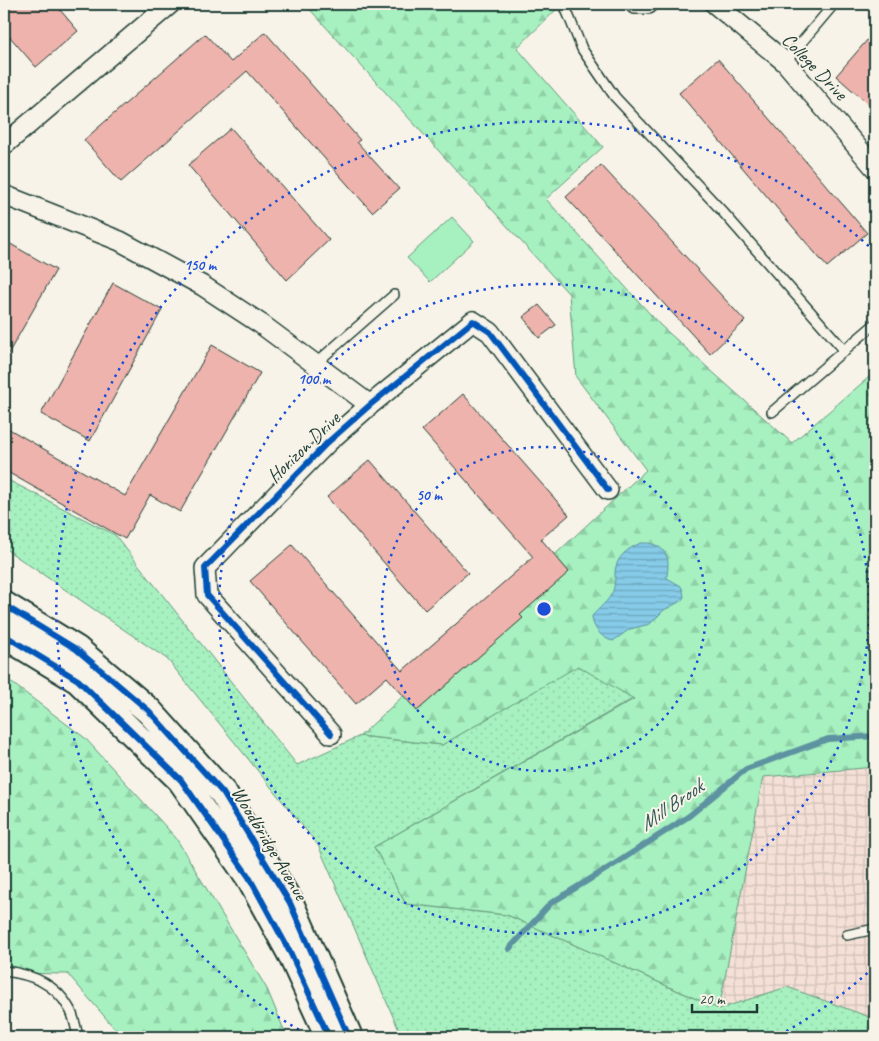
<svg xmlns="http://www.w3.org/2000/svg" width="879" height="1041" font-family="Caveat,sans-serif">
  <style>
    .industrial { fill: url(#industrial-grid) }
    .grass { fill: url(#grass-dots); stroke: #63977a }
    .forest { fill: url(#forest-firs); stroke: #63977a }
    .park { fill: #a7f1c0; stroke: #63977a }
    .water { fill: url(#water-rules); stroke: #5d92a0 }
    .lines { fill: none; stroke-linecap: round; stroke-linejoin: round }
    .stream { stroke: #5d92a0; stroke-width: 6 }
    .building { fill: #eeb3ac; stroke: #1f3d34 }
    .lane-casing { stroke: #1f3d34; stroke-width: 12 }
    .street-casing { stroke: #1f3d34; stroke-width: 22 }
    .secondary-casing { stroke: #1f3d34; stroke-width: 30 }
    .lane { stroke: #f7f3e8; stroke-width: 9 }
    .street { stroke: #f7f3e8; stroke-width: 19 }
    .secondary { stroke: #f7f3e8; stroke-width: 26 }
    .cycleway-casing { stroke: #f7f3e8; stroke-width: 9 }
    .cycleway { stroke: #0057b8; stroke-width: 6 }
    .ring { fill: none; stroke: #1d4ed8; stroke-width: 2.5; stroke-dasharray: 2.5 5 }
    .labels { text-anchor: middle; stroke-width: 4; stroke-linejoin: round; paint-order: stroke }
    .street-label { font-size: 20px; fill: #1f3d34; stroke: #f7f3e8 }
    .water-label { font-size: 21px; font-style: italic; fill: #345958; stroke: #f7f3e8 }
    .centre { fill: #1d4ed8; stroke: #f7f3e8; stroke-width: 2.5 }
    .ring-label { font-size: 15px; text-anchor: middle; font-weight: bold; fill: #1d4ed8; stroke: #f7f3e8; stroke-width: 4; stroke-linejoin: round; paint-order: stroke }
  </style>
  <defs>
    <pattern id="industrial-grid" width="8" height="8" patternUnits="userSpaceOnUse" patternTransform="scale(1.25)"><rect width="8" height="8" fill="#f4e0d6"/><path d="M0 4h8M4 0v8" fill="none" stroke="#d1c1b8"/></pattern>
    <pattern id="grass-dots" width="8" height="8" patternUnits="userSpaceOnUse" patternTransform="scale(1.25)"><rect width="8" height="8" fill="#a7f1c0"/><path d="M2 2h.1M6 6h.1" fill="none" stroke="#8fd0a6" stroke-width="1.8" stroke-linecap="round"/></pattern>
    <pattern id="forest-firs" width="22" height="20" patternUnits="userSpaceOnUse" patternTransform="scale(1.25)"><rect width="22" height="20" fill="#a7f1c0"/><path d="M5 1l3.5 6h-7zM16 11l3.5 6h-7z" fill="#8fd0a6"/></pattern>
    <pattern id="water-rules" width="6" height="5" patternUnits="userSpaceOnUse" patternTransform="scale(1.25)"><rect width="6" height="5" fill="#86cbe8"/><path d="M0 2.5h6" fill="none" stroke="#6da6bd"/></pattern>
  </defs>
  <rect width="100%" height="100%" fill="#f7f3e8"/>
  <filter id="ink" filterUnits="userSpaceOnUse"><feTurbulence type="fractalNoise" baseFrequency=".02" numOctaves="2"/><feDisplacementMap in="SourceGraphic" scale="10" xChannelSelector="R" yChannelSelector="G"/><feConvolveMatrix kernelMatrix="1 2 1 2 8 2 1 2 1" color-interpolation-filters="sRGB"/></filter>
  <g filter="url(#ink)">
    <path class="industrial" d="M 875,767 L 875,1019 L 787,987 L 719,1009 L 763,777 Z"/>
    <path class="grass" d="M 4,478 L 115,535 L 297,765 L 360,736 L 442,745 L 578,665 L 634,698 L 374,847 L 406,904 L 507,915 L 719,1009 L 787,987 L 875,1019 L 875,1037 L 402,1037 L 318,845 L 167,659 L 4,548 Z"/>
    <path class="forest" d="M 305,4 L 562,4 L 517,48 L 603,147 L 546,199 L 660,325 L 792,443 L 875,372 L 875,767 L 763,777 L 719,1009 L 507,915 L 406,904 L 374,847 L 634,699 L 578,666 L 442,745 L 360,736 L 646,470 L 576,377 L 569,294 Z
      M 4,677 L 85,738 L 176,838 L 267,989 L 287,1037 L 122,1037 L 68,974 L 4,973 Z"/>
    <path class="park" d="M 452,217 L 474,241 L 430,282 L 407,258 Z"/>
    <path class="water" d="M 641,543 C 655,542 669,549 668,566 C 668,570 667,573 667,578 L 681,586 L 683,591 L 684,597 L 681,601 L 664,610 L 650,624 L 630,629 L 613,641 C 602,639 592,627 592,616 C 599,608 608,602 613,591 C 615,585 615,578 615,572 C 616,557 628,548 641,543 Z"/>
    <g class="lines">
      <path class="stream" d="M 509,949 L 551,903 L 618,862 L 689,816 L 746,769 L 828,739 L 875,736"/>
    </g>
    <path class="building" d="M 4,4 L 55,4 L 78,31 L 36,67 L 4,30 Z
      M 875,31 L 875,110 L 836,76 Z
      M 265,32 L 360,140 L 357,142 L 399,189 L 372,212 L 247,71 L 121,182 L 84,140 L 205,34 L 231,62 Z
      M 718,59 L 867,233 L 827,267 L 679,93 Z
      M 231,128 L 329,240 L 287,280 L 188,165 Z
      M 601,165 L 745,321 L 710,354 L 566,197 Z
      M 7,242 L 56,270 L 4,361 L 4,248 Z
      M 113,283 L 162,310 L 90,441 L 41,414 Z
      M 539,305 L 556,325 L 539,338 L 523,317 Z
      M 212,345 L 260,373 L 180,512 L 150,495 L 125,539 L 4,470 L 4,426 L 125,496 Z
      M 463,394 L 569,515 L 541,539 L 569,572 L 520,615 L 523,618 L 417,711 L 387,677 L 356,704 L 250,581 L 292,545 L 402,671 L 533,557 L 422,430 Z
      M 370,460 L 468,573 L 425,610 L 327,497 Z"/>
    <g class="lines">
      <g class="lane-casing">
        <path id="lane" d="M 564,4 L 582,49 L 615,97 L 722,211 L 845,351
          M 785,62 L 834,4
          M 315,364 L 394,295
          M 772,412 L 875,324
          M 847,935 L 875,929
          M 4,971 C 31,974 55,983 69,1008 C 74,1015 76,1028 78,1037"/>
      </g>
      <g class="street-casing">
        <path id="street" d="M 635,4 L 648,4
          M 715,4 L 785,62 L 875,168
          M 4,145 L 170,4
          M 4,195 L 120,241 L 203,286 L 261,324 L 370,405
          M 331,734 L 207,595 L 205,568 L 327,443 L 370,405 L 473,321 L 490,332 L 608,490"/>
      </g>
      <g class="secondary-casing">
        <path id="secondary" d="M 4,605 L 76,649 L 149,711 L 223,793 L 290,903 L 349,1037
          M 4,635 L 78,680 L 181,780 L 249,877 L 291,954 L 329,1037"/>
      </g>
      <use href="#lane" class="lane"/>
      <use href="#street" class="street"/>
      <use href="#secondary" class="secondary"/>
      <g class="cycleway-casing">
        <path id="cycleway" d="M 4,605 L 76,649 L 149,711 L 223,793 L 290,903 L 349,1037
          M 4,635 L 78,680 L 181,780 L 249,877 L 291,954 L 329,1037
          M 331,734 L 207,595 L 205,568 L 327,443 L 370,405 L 473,321 L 490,332 L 608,490"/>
      </g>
      <use href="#cycleway" class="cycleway"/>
    </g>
  </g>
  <g class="ring">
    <circle cx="544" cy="609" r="162"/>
    <circle cx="544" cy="609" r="325"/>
    <path d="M873 968A487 487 0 0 1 776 1037M312 1037A487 487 0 1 1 873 250"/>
  </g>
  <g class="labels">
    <g class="street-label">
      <text transform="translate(815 66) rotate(46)" y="7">College Drive</text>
      <text transform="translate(303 447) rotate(-44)" y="7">Horizon Drive</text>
      <text transform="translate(270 843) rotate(59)" y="7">Woodbridge Avenue</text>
    </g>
    <g class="water-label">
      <text transform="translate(671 805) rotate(-35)" y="7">Mill Brook</text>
    </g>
  </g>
  <circle cx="544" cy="609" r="8" class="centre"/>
  <g class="ring-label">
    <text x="200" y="270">150 m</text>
    <text x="314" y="384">100 m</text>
    <text x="429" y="500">50 m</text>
  </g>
  <rect width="879" height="1041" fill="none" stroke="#f7f3e8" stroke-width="20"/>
  <rect x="10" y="10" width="859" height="1021" fill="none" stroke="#1f3d34" stroke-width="2" filter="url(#ink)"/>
  <path d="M692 1004v8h65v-8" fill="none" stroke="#1f3d34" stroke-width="2.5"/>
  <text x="699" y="1004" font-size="15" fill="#1f3d34" stroke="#f7f3e8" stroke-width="4" paint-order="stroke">20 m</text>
</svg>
